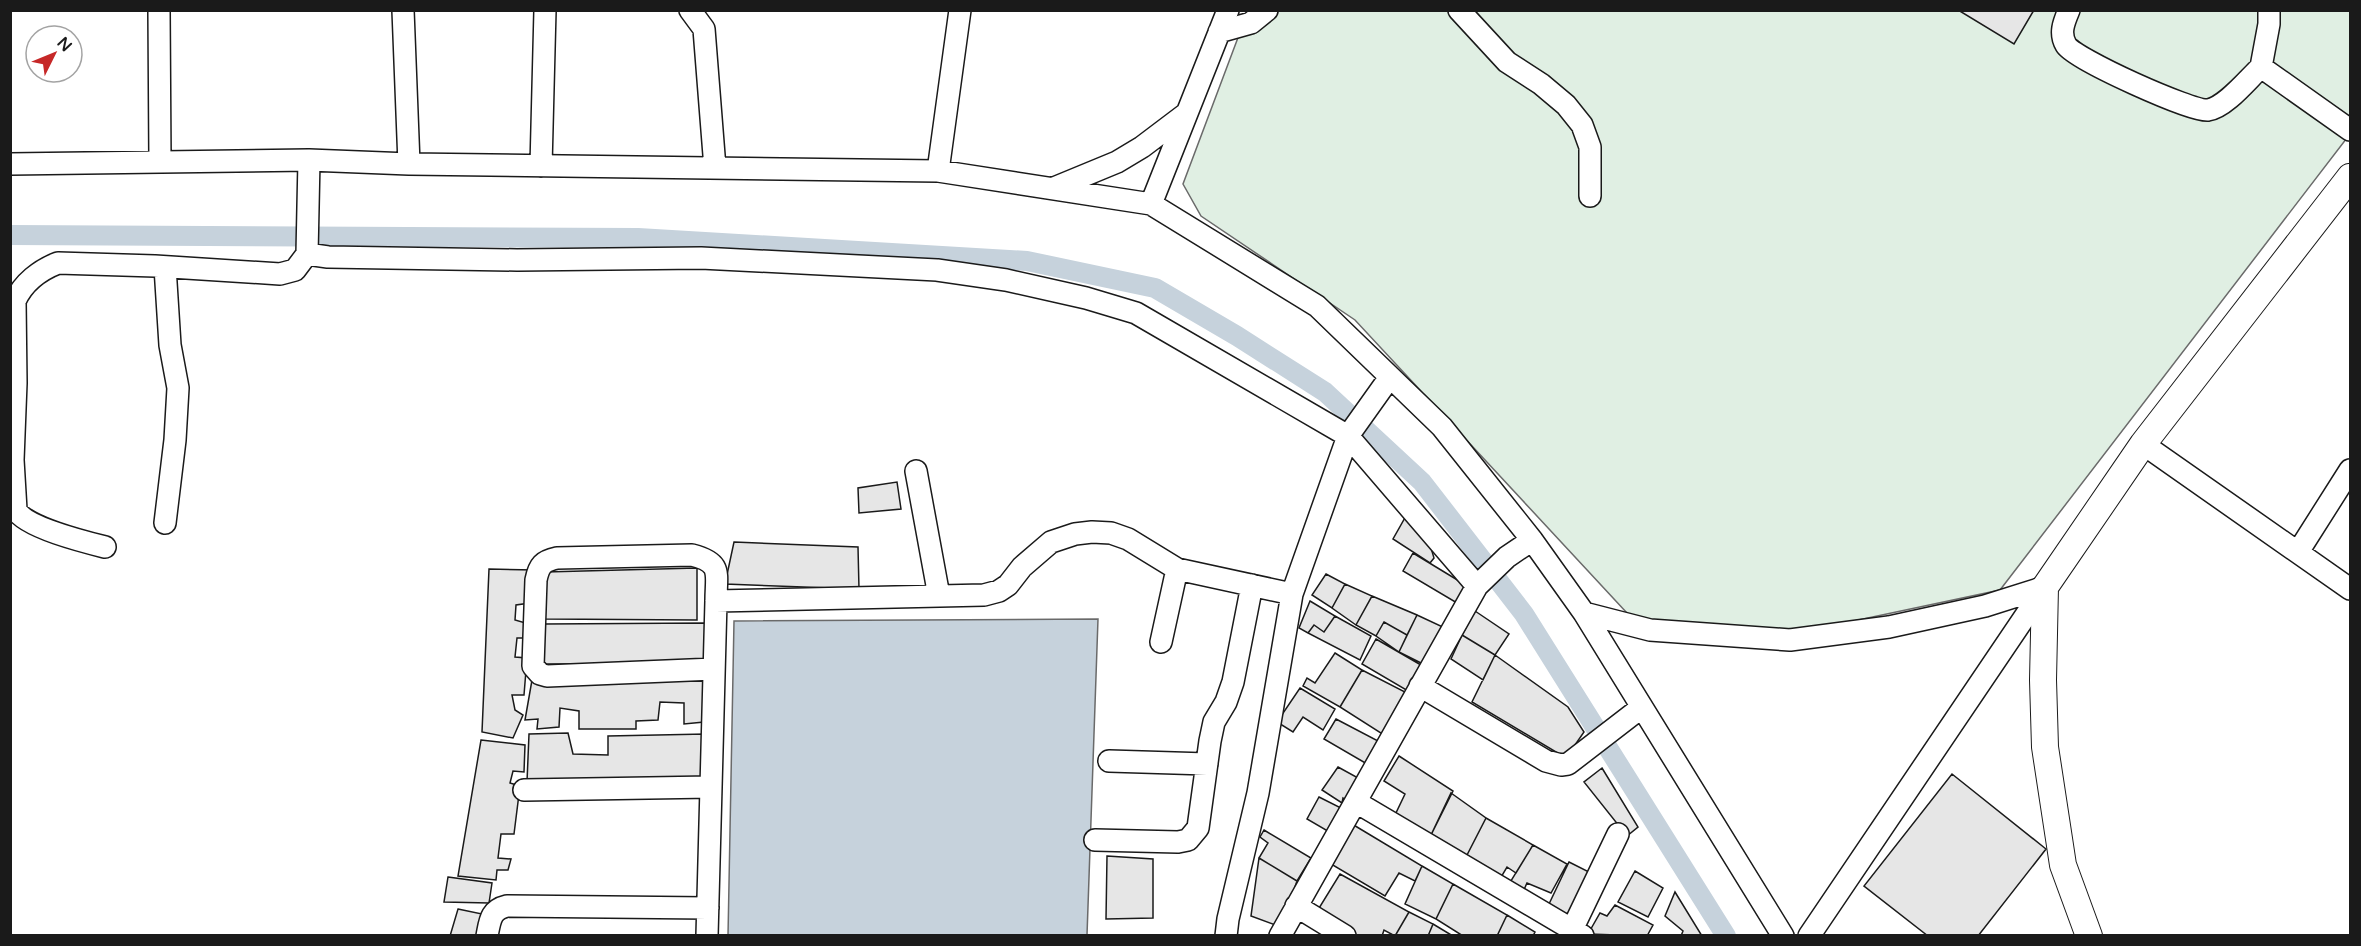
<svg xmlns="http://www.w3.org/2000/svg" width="2361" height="946" font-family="'Varela Round',sans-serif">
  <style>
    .green { fill: #e0efe3; stroke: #6a6a6a; stroke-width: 1.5 }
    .water { fill: #c6d2dc; stroke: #6a6a6a; stroke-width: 1.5 }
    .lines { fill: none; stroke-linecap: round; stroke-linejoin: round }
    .canal { stroke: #c6d2dc; stroke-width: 20 }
    .building { fill: #e6e6e6; stroke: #1a1a1a; stroke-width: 1.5 }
    .minor-casing { stroke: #1a1a1a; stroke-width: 24 }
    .major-casing { stroke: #1a1a1a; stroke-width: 28 }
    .minor { stroke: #fff; stroke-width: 21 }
    .major { stroke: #fff; stroke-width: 26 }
  </style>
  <rect width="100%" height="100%" fill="#fff"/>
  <path class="green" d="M 1248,11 L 2350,11 L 2350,134 L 2000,590 L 1797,633 L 1640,627 L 1355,320 L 1201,216 L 1183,184 Z"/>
  <path class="water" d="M 1098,619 L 1087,935 L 728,936 L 734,621 Z"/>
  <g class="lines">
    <path class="canal" d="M 10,235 L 638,238 L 1027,261 L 1155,288 L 1237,336 L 1325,392 L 1422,482 L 1524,614 L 1726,936"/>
  </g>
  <path class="building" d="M 1958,10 L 2034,10 L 2014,44 Z
    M 897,482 L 901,509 L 859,513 L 858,488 Z
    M 1406,516 L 1428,538 L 1434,558 L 1430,563 L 1393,539 Z
    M 734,542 L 858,547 L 859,589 L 725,584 Z
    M 1413,553 L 1469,587 L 1457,603 L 1403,571 Z
    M 697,568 L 697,620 L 545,619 L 545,572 Z
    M 489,569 L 534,570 L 530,603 L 516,605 L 515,620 L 529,624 L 529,638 L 517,638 L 515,657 L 527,658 L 524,695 L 512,695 L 515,710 L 523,715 L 513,738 L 482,732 Z
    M 1326,574 L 1345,584 L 1332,608 L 1312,595 Z
    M 1345,584 L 1372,596 L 1356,625 L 1332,608 Z
    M 1372,596 L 1417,615 L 1407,635 L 1384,622 L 1376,636 L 1356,625 Z
    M 1310,601 L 1335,616 L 1324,632 L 1314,625 L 1308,633 L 1299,628 Z
    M 1475,611 L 1509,634 L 1495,655 L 1462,635 Z
    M 1417,615 L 1445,628 L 1423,664 L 1399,652 Z
    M 1335,616 L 1371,636 L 1360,660 L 1308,633 L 1314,625 L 1324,632 Z
    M 1384,622 L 1407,635 L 1399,652 L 1376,636 Z
    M 706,623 L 704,664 L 543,664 L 544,624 Z
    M 1462,635 L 1495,655 L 1483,680 L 1451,659 Z
    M 1376,639 L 1421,665 L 1408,691 L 1362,664 Z
    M 1335,653 L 1362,670 L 1340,707 L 1303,686 L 1307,678 L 1315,683 Z
    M 1495,655 L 1568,707 L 1584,732 L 1566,758 L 1472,702 Z
    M 1362,670 L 1407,693 L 1387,737 L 1340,707 Z
    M 532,680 L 705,681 L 704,722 L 684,724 L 684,703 L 660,702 L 658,720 L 636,721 L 636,729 L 579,729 L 579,711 L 560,708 L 559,727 L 537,729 L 538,719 L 525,720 Z
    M 1300,688 L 1335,709 L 1323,730 L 1303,717 L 1293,732 L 1277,722 Z
    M 1336,719 L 1380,742 L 1367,764 L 1324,739 Z
    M 568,733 L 573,754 L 608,755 L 608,736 L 706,734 L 707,781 L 527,782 L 529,734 Z
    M 481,740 L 525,745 L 524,772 L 513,771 L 510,783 L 520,786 L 514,834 L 501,834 L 498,858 L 511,859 L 508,870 L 497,870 L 496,880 L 458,876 Z
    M 1399,756 L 1453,791 L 1431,835 L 1395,815 L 1405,794 L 1384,781 Z
    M 1338,767 L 1360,779 L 1349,802 L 1343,798 L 1342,803 L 1322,790 Z
    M 1602,768 L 1638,827 L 1627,836 L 1584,782 Z
    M 1952,774 L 2046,849 L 1978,936 L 1928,936 L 1864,886 Z
    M 1451,793 L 1486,818 L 1466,857 L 1431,835 Z
    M 1319,797 L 1343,809 L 1331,833 L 1307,819 Z
    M 1486,818 L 1533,845 L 1516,873 L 1507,867 L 1500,879 L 1466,857 Z
    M 1352,824 L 1422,866 L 1415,881 L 1399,873 L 1385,896 L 1331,864 Z
    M 1264,830 L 1311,858 L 1297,881 L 1259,858 L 1268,843 L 1260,837 Z
    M 1533,845 L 1567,864 L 1551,893 L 1527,883 L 1522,894 L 1509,884 Z
    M 1107,856 L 1153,859 L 1153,918 L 1106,919 Z
    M 1259,858 L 1297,881 L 1281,927 L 1251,916 Z
    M 1569,862 L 1593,874 L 1571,922 L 1549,904 Z
    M 1422,866 L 1453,884 L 1436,919 L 1405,904 Z
    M 1635,871 L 1663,888 L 1648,917 L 1618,902 Z
    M 1340,874 L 1409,912 L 1395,936 L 1384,930 L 1382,936 L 1355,936 L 1316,913 Z
    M 448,877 L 492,883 L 489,903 L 444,902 Z
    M 1453,884 L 1507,915 L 1497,936 L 1463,936 L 1436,919 Z
    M 1675,892 L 1702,936 L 1681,936 L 1683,931 L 1665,916 Z
    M 1615,905 L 1653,925 L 1647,936 L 1588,934 L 1600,913 L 1607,916 Z
    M 458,909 L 487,915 L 484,936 L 450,936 Z
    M 1409,912 L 1433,924 L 1428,936 L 1395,936 Z
    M 1507,915 L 1535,932 L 1533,936 L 1497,936 Z
    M 1433,924 L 1453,936 L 1428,936 Z"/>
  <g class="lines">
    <g class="minor-casing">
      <path id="minor" d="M 159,10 L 160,162
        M 403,10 L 409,164
        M 690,10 L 704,29 L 715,168
        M 1459,10 L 1507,62 L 1541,84 L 1566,105 L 1582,125 L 1590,147 L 1590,196
        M 2069,10 C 2064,22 2059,33 2066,45 C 2074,59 2192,112 2208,110 C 2226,107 2248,79 2261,67
        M 2269,10 L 2269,24 L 2261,67 L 2350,130
        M 1219,32 L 1251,23 L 1267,10
        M 309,160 L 307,254 L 328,257 L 517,260 L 701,258 L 937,270 L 1006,280 L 1086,298 L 1136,313 L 1348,436 L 1477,586
        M 10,164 L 309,160 L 409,164 L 938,171 L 1151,204 L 1228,10
        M 541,166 L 545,10
        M 938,171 L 960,10
        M 1054,188 L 1117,162 L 1142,147 L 1187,113
        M 1151,204 L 1317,306 L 1442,427 L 1532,540 L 1584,613 L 1650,630 L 1790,640 L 1889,627 L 1985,606 L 2045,587
        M 165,267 L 170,345 L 178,388 L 175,440 L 165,523
        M 2143,444 L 2350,589
        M 916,471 L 939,596
        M 105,547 C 85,542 25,527 16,510 L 13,460 L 16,383 L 15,301 C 23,283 40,270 58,263 L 155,266 L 280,274 L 295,270 L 307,254
        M 2298,552 L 2350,470
        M 716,601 L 984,595 L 999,591 L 1008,585 L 1022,567 L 1051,542 L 1075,534 L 1092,532 L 1111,533 L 1128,539 L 1177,569 L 1292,594
        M 1584,613 L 1783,936
        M 1161,642 L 1177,569
        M 1420,686 L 1546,761 L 1561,765 L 1568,764 L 1642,707
        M 1109,761 L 1207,764
        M 524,790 L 711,787
        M 1356,802 L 1583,936
        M 1095,840 L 1178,842 L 1188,840 L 1198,828 L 1210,741 L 1214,722 L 1226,702 L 1233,682 L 1252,585
        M 1296,906 L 1345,936
        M 487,936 C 490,921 490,910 507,906 L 708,908
        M 707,936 L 716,601 C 716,573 723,563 692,555 L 557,558 C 543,561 539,565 536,580 L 533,666 L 540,674 L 547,676 L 714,669
        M 1226,936 L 1228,919 L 1258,793 L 1292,594 L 1348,436 L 1390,377
        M 1280,936 L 1477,586 L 1507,557 L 1532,540
        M 1569,936 L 1618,834
        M 1809,936 L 2045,587"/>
    </g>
    <g class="major-casing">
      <path id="major" d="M 2089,936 L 2063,865 L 2045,747 L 2043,680 L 2045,587 L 2143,444 L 2350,177"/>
    </g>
    <use href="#minor" class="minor"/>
    <use href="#major" class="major"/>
  </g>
  <rect width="2361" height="946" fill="none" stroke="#1a1a1a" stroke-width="24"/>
  <g transform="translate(54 54) rotate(47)"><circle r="28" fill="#ffffff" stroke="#a3a3a3" stroke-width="1.5"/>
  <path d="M0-4.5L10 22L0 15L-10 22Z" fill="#c62828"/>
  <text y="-9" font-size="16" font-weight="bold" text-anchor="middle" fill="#1a1a1a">N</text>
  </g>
</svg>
